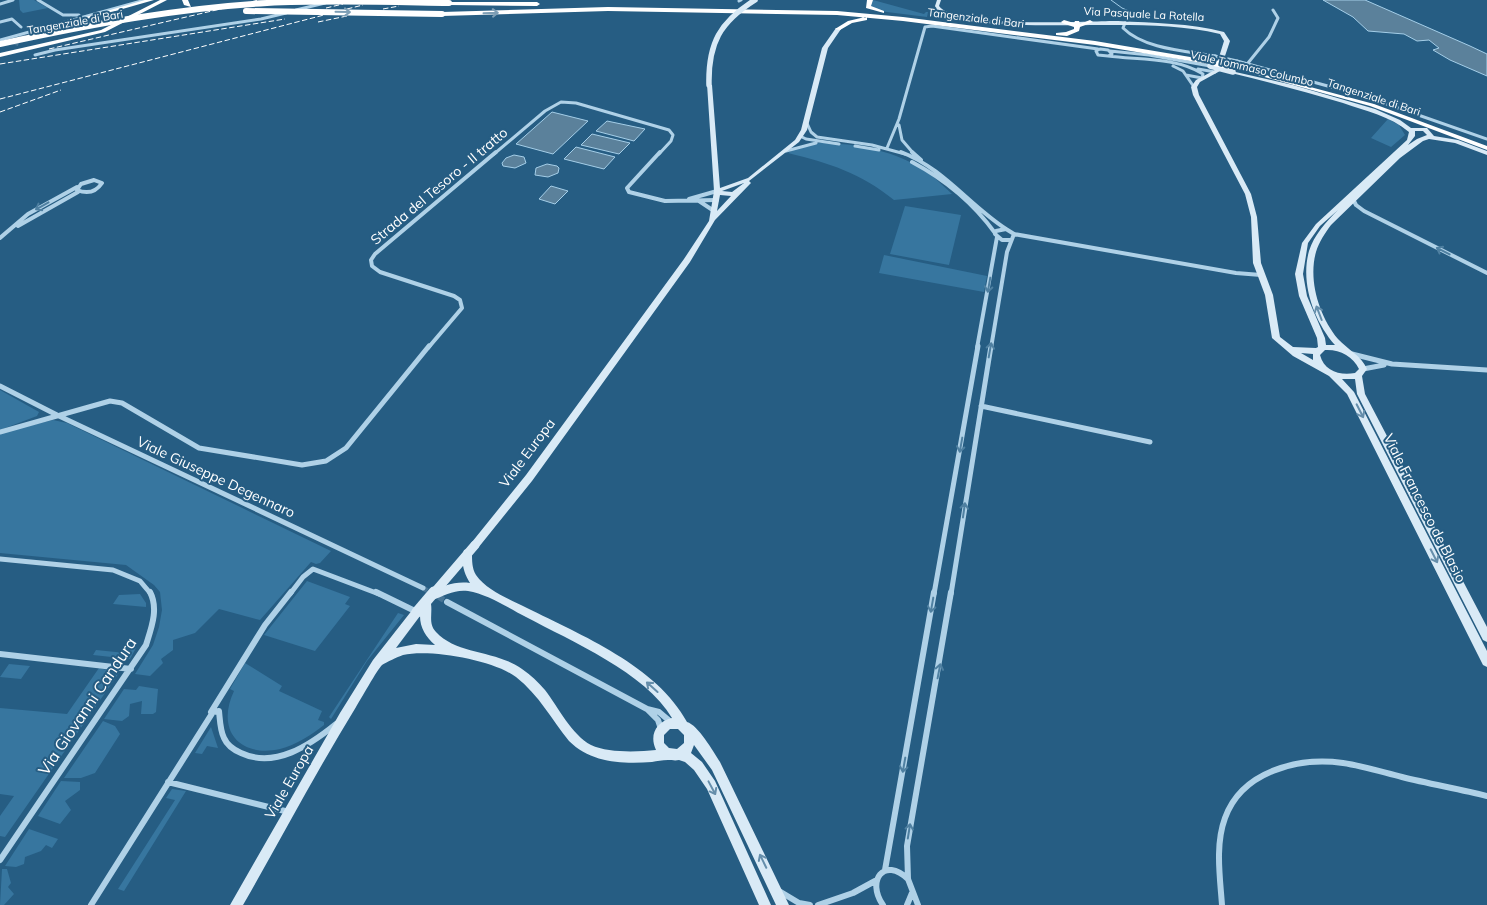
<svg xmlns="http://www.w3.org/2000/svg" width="1487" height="905" font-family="Mulish,sans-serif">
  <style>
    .green { fill: #37769f }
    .water { fill: #5b819b; stroke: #a4cee8 }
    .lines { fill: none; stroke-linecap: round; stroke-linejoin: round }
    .stream { stroke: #a4cee8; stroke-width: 1 }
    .street-tunnel-far1 { stroke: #477596; stroke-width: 5; stroke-dasharray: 5 2.5; stroke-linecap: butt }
    .street-tunnel { stroke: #477596; stroke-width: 6; stroke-dasharray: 6 3; stroke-linecap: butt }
    .highway-tunnel { stroke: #477596; stroke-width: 6; stroke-dasharray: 6 3; stroke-linecap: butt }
    .street-far3 { stroke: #afd1e7; stroke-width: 3 }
    .street-far2 { stroke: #afd1e7; stroke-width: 4 }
    .street-far1 { stroke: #afd1e7; stroke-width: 5 }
    .street { stroke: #afd1e7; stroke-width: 6 }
    .secondary { fill: #d9eaf6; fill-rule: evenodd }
    .highway { fill: #fff; fill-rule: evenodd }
    .rail { stroke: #fff; stroke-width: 1; stroke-dasharray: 5.5 2.5; stroke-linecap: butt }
    .street-bridge { stroke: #afd1e7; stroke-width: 3 }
    .secondary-bridge-far2 { stroke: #d9eaf6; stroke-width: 5.5 }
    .secondary-bridge-far1 { stroke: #d9eaf6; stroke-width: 9 }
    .secondary-bridge { stroke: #d9eaf6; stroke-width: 11 }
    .highway-bridge { stroke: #fff; stroke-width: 6 }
    .oneway { stroke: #7d9eb5 }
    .oneway2 { stroke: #4f80a1 }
    .oneway3 { stroke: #658eab }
    .labels { text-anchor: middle; stroke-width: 4; stroke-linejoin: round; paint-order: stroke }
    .far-street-label { font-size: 11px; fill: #fff; stroke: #265d83 }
    .street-label { font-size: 14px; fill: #fff; stroke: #265d83 }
    .near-street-label { font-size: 16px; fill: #fff; stroke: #265d83 }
  </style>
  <rect width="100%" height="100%" fill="#265d83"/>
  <path class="green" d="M 19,0 L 34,0 L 48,8 L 23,13 L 20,10 Z
    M 873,0 L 924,14 L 926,12 L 928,12 L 927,17 L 879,11 L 872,9 L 870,3 Z
    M 1388,119 L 1399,125 L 1405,135 L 1391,147 L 1371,138 Z
    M 819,143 C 856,143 898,151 928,173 C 937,179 944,187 952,194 L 894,200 C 861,173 829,163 788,153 L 795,149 Z
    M 905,206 L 961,215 L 949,265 L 890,254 Z
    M 884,255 L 987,276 L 984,292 L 879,273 Z
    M 0,390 L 39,412 L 37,416 L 0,430 Z
    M 53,420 L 67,423 L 331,551 L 320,563 L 316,564 L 311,562 L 260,620 L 219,609 L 195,633 L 173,640 L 173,650 L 161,659 L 163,663 L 150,676 L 135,674 L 153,645 L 159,627 L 162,610 L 160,592 L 154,585 L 126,565 L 0,553 L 0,433 Z
    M 307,581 L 350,597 L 345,604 L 350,606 L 315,651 L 264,635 Z
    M 140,594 L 146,603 L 146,607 L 113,604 L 119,595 Z
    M 398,613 L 404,615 L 367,661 L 331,719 L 329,717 Z
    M 130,648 L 136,648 L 130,659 L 93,655 L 96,650 L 126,653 Z
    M 245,663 L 282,686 L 279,691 L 322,711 L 318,720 L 324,722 L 324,725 C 311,735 296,745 280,749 C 238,758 216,729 234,691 L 230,689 Z
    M 9,664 L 30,666 L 21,679 L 0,677 Z
    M 99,668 L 119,673 L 5,837 L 0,836 L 0,816 L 14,796 L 0,794 L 0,708 L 67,714 Z
    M 139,686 L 158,689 L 156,712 L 153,714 L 141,714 L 142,701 L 130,704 L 129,716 L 122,721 L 104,719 L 124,689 L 136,690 Z
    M 103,721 L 115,726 L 120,734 L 95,773 L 81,778 L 64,778 Z
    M 211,727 L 218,748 L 207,746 L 202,754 L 195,753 Z
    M 61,781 L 80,782 L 80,790 L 65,801 L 71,810 L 60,824 L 38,816 Z
    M 172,789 L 186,791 L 124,891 L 118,889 L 175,800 L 166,798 Z
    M 29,829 L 58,839 L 52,848 L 46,845 L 41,851 L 25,857 L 24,864 L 16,867 L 5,866 Z
    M 2,869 L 7,869 L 11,883 L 8,887 L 14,894 L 4,905 L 0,905 Z"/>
  <path class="water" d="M 1323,0 L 1365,0 L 1470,46 L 1487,54 L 1487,76 L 1450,60 L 1433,50 L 1439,48 L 1429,40 L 1417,41 L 1404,34 L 1368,31 L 1353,17 Z
    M 552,112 L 588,121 L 553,154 L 516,144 Z
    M 607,121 L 645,129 L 634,141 L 596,131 Z
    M 592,134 L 630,143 L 619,154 L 581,145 Z
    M 576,147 L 615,157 L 604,169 L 564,159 Z
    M 514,155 L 524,157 L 526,163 L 515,168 L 503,166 L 502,163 L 506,158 Z
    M 547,164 L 557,166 L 559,168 L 558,173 L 548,177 L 535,175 L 536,168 Z
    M 551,186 L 568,191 L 555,204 L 539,199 Z"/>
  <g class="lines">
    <path class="stream" d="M 1111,0 L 1122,8 L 1138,15"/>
    <path class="street-tunnel-far1" d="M 423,588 L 433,594"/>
    <path class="street-tunnel" d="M 431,592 L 447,602"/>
    <path class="highway-tunnel" d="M 15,45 L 17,39 L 33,33"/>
    <path class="street-far3" d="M 38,0 L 63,15 L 79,15
      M 739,1 L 741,0
      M 0,4 L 13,0
      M 296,10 L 325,3
      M 0,22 L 12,19 L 21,27
      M 1125,23 L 1123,28 C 1144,49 1186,51 1215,56
      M 0,40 L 145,0
      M 1100,49 L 1108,50 L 1112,54 L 1108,56 L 1098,55 L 1096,51 Z
      M 1110,51 L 1149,55 L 1210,66
      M 35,55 L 55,50 L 261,19 L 286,13
      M 1108,56 C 1138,60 1176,57 1203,74 L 1202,78 L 1186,75
      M 1237,61 L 1364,96 L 1487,139
      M 1248,63 L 1269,37 L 1278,18 L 1273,10
      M 1173,66 L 1183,71 L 1194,87
      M 1198,69 L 1215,72
      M 806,121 L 811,132 L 817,137 L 872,145 L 905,154
      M 899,125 L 902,140 L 914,154
      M 800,136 L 806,139 L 839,144
      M 855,146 L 879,150
      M 887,148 L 899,119 L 925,27 L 932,26 L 1098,49
      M 786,151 L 816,143
      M 494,154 L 545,111 L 561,102 L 576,103 L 669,130 L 673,135 L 671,141 L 659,154"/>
    <path class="street-far2" d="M 660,152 L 627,188 L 629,192 L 665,201 L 717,200
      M 901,152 C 943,168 969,205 1006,229
      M 912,152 L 921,160
      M 912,162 C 944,179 974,204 995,233
      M 94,180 L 102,183 C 96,192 87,194 77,190 L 81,184 Z
      M 689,199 L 717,191
      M 1353,199 L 1356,205 L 1364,211 L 1487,273
      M 699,201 L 714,211
      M 18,226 L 78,192
      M 0,238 L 28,214 L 77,187
      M 1010,240 L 1002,240 L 995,234 L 996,231 L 1006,229 L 1014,234 L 1236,273 L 1261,275
      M 428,348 L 462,308 L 460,300 L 454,296 L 380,272 L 372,266 L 371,260 L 375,254 L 496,152
      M 977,348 L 997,237
      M 991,348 L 1007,252 L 1014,234"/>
    <path class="street-far1" d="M 1352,354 L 1392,364 L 1487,370
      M 1363,369 L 1384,365
      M 0,386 L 57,415 L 423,588
      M 981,406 L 1150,442
      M 0,432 L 110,401 L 122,403 L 199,448 L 302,465 L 326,461 L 346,448 L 429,346
      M 0,559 L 113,570 L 140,581 L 151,594
      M 290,594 L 303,577 L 313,569 L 379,594
      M 934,594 L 978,346
      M 951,594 L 991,346"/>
    <path class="street" d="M 376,592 L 417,612
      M 447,602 L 647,709 L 659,712 L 672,723
      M 0,654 L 131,669
      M 647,709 L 658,720 L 661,729
      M 211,712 L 265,625 L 291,592
      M 168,782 L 289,812
      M 0,860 L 146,645 C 151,629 159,609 150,592
      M 885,870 L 934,592
      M 779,891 L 799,903 L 810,905
      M 91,905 L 213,712 L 219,711 C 220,720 220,730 224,738 C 227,745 234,750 241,753 C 275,769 310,745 336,724
      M 818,905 L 853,893 L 875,881
      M 883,905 C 866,881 884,856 908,879
      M 907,905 L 912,893
      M 918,905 L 908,879 L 907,846 L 951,592
      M 1222,905 C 1220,877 1215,845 1225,818 C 1242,771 1298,757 1343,763 C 1363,766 1382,772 1402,777 C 1430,784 1459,789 1487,796"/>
    <path class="secondary" d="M 937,0 L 941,0 L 939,6 C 955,29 1087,21 1118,21 C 1153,23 1190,23 1224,32 L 1230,41 L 1220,71 L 1200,82 L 1197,87 L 1199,95 L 1251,194 L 1257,217 L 1261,263 L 1273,295 L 1280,337 L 1293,347 L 1316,348 L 1318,347 L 1317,338 L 1299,296 L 1295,274 L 1302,243 L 1316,224 L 1407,140 L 1409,132 C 1390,116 1366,111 1343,103 C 1306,92 1269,82 1231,73 L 1231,71 L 1293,85 L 1375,109 L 1400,120 L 1411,128 L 1427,128 L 1434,136 L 1458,140 L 1487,151 L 1487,155 L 1455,143 L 1429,139 L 1423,141 L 1400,158 L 1331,225 C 1325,233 1319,242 1316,252 C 1308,280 1319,316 1338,339 C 1348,350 1361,355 1367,369 L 1362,376 L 1365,394 L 1487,627 L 1487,642 L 1483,640 L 1357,394 L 1355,379 L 1342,379 L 1354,392 L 1487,651 L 1487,667 L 1483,665 L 1347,394 L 1329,376 L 1293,356 L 1272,338 L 1265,295 L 1253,263 L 1251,217 L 1245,194 L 1193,95 L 1191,87 L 1196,80 L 1215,70 L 1224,41 L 1220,34 C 1187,26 1151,25 1117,25 C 1085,24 959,30 939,12 C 937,11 936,8 935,6 ZM 1415,131 L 1423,131 L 1427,135 L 1417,139 L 1408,145 L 1415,136 ZM 1338,210 C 1326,222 1314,235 1309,251 C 1300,283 1314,321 1335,345 L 1326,345 L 1325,338 L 1307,296 L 1303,274 L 1308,243 L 1320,226 ZM 1325,350 C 1339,349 1353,356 1359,369 L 1355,373 C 1340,376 1324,371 1320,355 ZM 1301,353 L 1313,354 L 1313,360 Z
      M 836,28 L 841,29 L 828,48 L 807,130 L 799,142 L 749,181 L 751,183 L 750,184 L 715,220 L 690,262 L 532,481 L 478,548 L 475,549 L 472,548 L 470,545 L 472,542 L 526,475 L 684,259 L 709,221 L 714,191 L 707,84 L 712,85 L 720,188 L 748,178 L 795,140 L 801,130 L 822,48 ZM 744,183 L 732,192 L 722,191 ZM 720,195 L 731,196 L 717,211 Z
      M 467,549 L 470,550 L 472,553 C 472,560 472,569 476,575 C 487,591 510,599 527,608 C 581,635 657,666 687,722 C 698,725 713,751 720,762 L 789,905 L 776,905 L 712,770 L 694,745 L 691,753 L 702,762 L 715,781 L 771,905 L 759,905 L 707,789 L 694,770 L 685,762 L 679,760 C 675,761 672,760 668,760 C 662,760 657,761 652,762 C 622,764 591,763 569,741 C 552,720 539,695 516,677 C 493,660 431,649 403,655 C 397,657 387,662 382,665 C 377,670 361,699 356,707 C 316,772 281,839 243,905 L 230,905 L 340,713 L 373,660 L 413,609 L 417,607 L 420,609 L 422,600 L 426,599 L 430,600 C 434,611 427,623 436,632 C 457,655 496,650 522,669 C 531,675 538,682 545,690 C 558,707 572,735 591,745 C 608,753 637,752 656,750 C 649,735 656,722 672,718 C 646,673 571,641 526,617 C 509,608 487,594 468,591 C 455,589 444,596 432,600 L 428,599 L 427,596 L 428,593 C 442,586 455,581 470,583 C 464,574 460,560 464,550 ZM 420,616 C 420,628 426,637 435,645 L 416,644 L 396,648 ZM 670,729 L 678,729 L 684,735 L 684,743 L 677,749 L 669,748 L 664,743 L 664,735 Z"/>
    <path class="highway" d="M 145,0 L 154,0 L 35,34 L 30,33 Z
      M 160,0 L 167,0 L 105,32 L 0,57 L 0,53 L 101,30 Z
      M 182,0 L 188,0 L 191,7 L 184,5 Z
      M 867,0 L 873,0 L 871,6 L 884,11 L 884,13 L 866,8 Z
      M 447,2 L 537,2 L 540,4 L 537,6 L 449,5 L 446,3 Z
      M 608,7 L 837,11 L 903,17 L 1095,41 L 1214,61 L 1217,63 L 1214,65 L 1095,45 L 903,21 L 837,15 L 608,11 L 442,16 L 439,14 L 442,12 Z
      M 865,17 L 867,18 L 867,20 L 852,23 L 840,30 L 835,29 L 848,21 Z
      M 1064,20 L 1074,23 L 1075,21 L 1079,21 L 1080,24 L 1090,20 L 1093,22 L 1080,27 L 1079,31 L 1067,36 L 1056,35 L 1056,33 L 1066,32 L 1074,29 L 1074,27 L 1062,23 L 1061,22 Z
      M 1232,66 L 1374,104 L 1487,146 L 1487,150 L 1370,106 L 1232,68 Z"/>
    <path class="rail" d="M 326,8 L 343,4
      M 347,9 L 363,5
      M 383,9 L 399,6
      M 318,22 L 347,16
      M 49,49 L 259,0
      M 0,64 L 285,19
      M 0,99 L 324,15
      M 0,112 L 61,90"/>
    <path class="street-bridge" d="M 1215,56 L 1237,61"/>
    <path class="secondary-bridge-far2" d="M 1210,66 L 1233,72
      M 709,85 C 708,43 720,22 755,0"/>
    <path class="secondary-bridge-far1" d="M 433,594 L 475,545"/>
    <path class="secondary-bridge" d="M 417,612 L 434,592"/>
    <path class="highway-bridge" d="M 246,11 L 442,14
      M 0,44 C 88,25 177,8 267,3 C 327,0 388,2 449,3
      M 1214,63 L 1234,67"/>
  </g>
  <defs><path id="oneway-shaft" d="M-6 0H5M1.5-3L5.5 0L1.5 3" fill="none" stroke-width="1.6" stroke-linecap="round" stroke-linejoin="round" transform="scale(1.25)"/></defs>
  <g class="oneway">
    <use href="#oneway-shaft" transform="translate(343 12) rotate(1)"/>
    <use href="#oneway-shaft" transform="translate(491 13) rotate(-2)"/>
  </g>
  <g class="oneway2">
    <use href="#oneway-shaft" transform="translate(42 206) rotate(151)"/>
    <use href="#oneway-shaft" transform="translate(1443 251) rotate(-153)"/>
    <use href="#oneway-shaft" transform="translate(989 285) rotate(100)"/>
    <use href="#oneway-shaft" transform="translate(990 350) rotate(-80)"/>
    <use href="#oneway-shaft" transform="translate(961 445) rotate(100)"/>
    <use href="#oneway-shaft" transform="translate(964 510) rotate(-82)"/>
    <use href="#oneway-shaft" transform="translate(932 605) rotate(100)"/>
    <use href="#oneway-shaft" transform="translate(939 671) rotate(-79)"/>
    <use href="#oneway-shaft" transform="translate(904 765) rotate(100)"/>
    <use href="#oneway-shaft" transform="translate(909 831) rotate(-81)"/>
  </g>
  <g class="oneway3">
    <use href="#oneway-shaft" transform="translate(1319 313) rotate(-111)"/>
    <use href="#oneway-shaft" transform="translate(1360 411) rotate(63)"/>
    <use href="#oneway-shaft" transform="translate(1434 556) rotate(63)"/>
    <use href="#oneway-shaft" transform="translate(652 687) rotate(-138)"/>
    <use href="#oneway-shaft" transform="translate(712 788) rotate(62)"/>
    <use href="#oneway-shaft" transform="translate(763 861) rotate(-116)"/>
  </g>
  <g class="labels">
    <g class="far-street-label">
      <text transform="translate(1144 14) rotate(3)" y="4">Via Pasquale La Rotella</text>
      <text transform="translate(976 18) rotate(7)" y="4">Tangenziale di Bari</text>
      <text transform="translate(75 22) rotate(-10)" y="4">Tangenziale di Bari</text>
      <text transform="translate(1252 68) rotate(13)" y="4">Viale Tommaso Columbo</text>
      <text transform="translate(1374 97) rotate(18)" y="4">Tangenziale di Bari</text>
    </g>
    <g class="street-label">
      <text transform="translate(439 186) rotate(-40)" y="5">Strada del Tesoro - II tratto</text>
      <text transform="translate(527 453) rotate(-53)" y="5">Viale Europa</text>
      <text transform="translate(216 477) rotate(25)" y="5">Viale Giuseppe Degennaro</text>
      <text transform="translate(1425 508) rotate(63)" y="5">Viale Francesco de Blasio</text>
      <text transform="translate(289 782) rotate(-60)" y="5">Viale Europa</text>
    </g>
    <g class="near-street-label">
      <text transform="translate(87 706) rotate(-56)" y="6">Via Giovanni Candura</text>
    </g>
  </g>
</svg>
